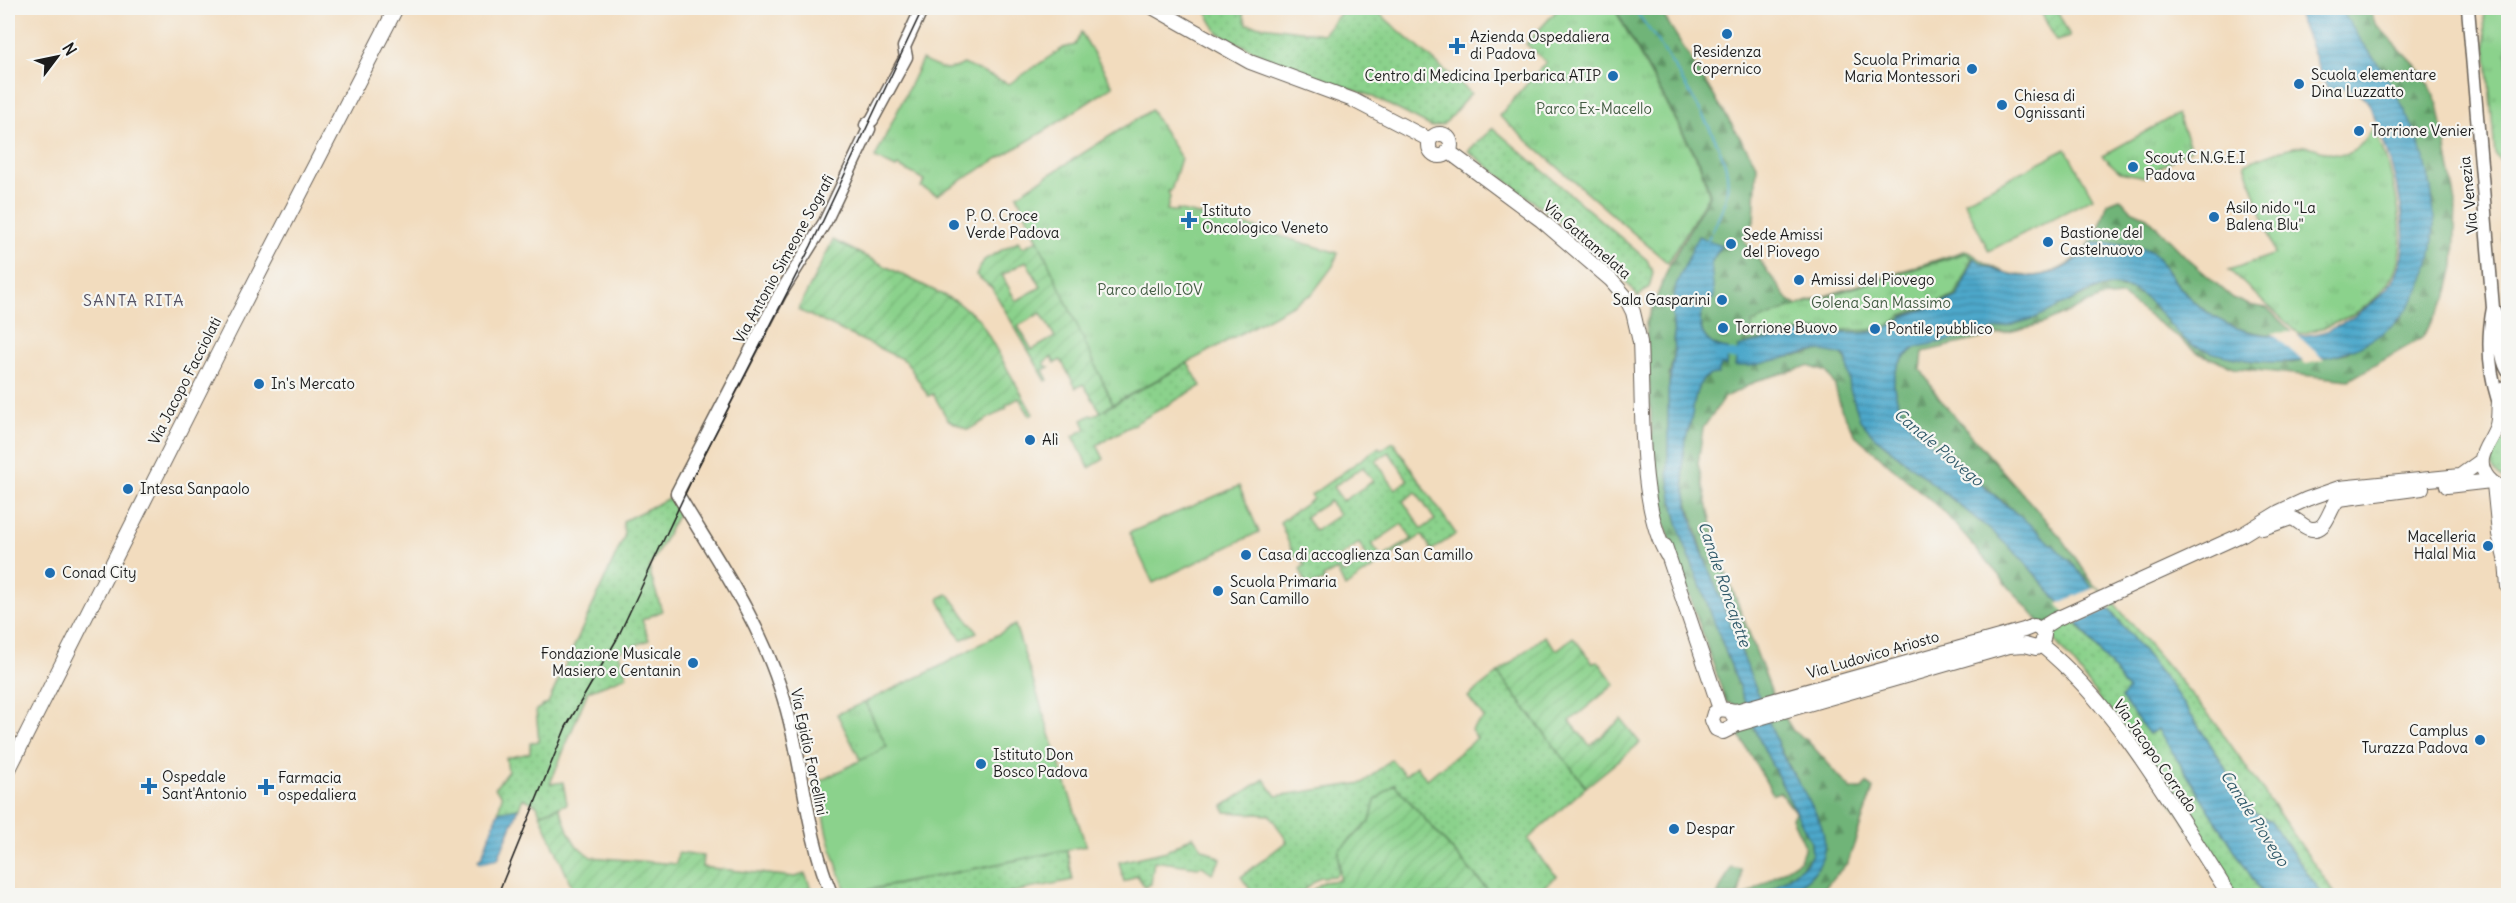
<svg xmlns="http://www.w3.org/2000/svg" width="2516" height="903" font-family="Delius,sans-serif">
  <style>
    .grass { fill: url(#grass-dots); stroke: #547754; stroke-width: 1.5; fill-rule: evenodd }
    .forest { fill: url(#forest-firs); stroke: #46684a; stroke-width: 1.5; fill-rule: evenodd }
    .park { fill: url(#park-tufts); stroke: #547754; stroke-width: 1.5 }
    .garden { fill: url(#garden-furrows); stroke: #547754; stroke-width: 1.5; fill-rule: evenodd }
    .pitch { fill: #8bd28c; stroke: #547754; stroke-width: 1.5 }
    .water { fill: url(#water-rules); stroke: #346274; stroke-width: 1.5 }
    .pier { fill: #f2dcbe }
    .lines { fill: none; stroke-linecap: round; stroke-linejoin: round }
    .stream { stroke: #4da8cb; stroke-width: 2 }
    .canal { stroke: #4da8cb; stroke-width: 9 }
    .tertiary-casing { stroke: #675f55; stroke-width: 15 }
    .secondary-casing { stroke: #675f55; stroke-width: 16 }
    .tertiary { stroke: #fff; stroke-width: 12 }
    .secondary { stroke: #fff; stroke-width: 14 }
    .tram { stroke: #1c1c1c; stroke-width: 1.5 }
    .poi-dot { fill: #1f6fb2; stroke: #f6f6f2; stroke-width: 2 }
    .labels { text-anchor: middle; stroke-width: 4.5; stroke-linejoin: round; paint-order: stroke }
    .poi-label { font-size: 15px; fill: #1c1c1c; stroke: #f6f6f2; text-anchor: start }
    .park-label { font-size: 15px; fill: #435c43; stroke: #f6f6f2 }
    .street-label { font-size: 15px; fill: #1c1c1c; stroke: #f6f6f2 }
    .neighbourhood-label { font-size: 16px; letter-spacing: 1.5px; fill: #555263; stroke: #f6f6f2 }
    .water-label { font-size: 16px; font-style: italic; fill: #325b6b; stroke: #f6f6f2 }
  </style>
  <defs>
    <pattern id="grass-dots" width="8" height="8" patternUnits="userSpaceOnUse" patternTransform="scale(1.5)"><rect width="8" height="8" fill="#8bd28c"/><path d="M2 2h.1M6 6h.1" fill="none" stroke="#77b478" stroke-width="1.8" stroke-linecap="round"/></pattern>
    <pattern id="forest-firs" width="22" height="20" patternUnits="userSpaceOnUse" patternTransform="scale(1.5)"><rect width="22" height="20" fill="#70b478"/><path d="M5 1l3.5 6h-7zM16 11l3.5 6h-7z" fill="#5b9262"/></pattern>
    <pattern id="park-tufts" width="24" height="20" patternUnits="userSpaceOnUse" patternTransform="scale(1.5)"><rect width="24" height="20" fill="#8bd28c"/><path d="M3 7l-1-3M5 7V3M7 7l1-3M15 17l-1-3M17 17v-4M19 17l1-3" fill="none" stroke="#77b478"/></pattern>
    <pattern id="garden-furrows" width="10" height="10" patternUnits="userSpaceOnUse" patternTransform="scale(1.5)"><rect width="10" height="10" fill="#8bd28c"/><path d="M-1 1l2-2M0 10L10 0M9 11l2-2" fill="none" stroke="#77b478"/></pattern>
    <pattern id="water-rules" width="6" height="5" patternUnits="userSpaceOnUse" patternTransform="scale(1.5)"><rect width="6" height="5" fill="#4da8cb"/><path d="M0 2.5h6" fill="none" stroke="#3f88a4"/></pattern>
  </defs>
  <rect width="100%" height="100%" fill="#f6f6f2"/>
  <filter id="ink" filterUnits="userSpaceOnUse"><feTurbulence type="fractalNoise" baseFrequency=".0167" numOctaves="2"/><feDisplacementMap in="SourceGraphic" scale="12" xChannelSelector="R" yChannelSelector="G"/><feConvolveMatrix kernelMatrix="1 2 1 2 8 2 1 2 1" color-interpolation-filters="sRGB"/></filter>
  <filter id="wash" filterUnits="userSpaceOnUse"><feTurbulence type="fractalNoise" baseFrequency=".008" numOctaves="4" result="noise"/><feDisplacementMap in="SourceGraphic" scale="24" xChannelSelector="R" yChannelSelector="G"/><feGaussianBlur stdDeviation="1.35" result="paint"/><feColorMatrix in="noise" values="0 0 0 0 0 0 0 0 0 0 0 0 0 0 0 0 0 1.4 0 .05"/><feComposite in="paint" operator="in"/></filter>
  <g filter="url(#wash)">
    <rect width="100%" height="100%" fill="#f2dcbe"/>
    <path class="grass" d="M 1204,8 L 1241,8 L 1247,24 L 1323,34 L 1345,8 L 1373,8 L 1471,93 L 1447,121 L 1442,125 L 1432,127 L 1371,96 L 1278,63 L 1218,33 Z
      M 1493,128 L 1647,260 L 1653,273 L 1649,287 L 1638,297 C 1623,275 1602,259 1582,241 C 1545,210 1507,181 1468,151 Z
      M 2508,183 L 2508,308 L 2500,188 Z
      M 1188,363 L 1201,386 L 1097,445 L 1104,459 L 1089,468 L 1073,436 L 1086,429 L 1082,420 L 1091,415 L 1093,416 Z
      M 2508,438 L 2508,480 C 2497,477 2490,469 2490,457 L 2496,443 Z
      M 1393,442 L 1456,534 L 1432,550 L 1422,535 L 1345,587 L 1337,570 L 1323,577 L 1324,581 L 1307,586 L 1300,569 L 1305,565 L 1299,556 L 1295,558 L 1280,522 L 1313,499 L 1311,495 L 1379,447 L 1381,450 ZM 1389,452 L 1408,480 L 1395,489 L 1376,461 ZM 1363,467 L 1373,481 L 1343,501 L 1333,487 ZM 1416,492 L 1435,520 L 1422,529 L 1403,501 ZM 1330,501 L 1339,515 L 1315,531 L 1305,517 ZM 1402,524 L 1412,539 L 1382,558 L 1372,544 ZM 1359,543 L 1368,558 L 1344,574 L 1335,560 Z
      M 671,497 L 680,510 L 650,567 L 650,573 L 662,611 L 642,620 L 649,640 L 618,652 L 627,676 L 588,691 L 550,784 L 563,782 L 567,804 L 540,814 L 537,805 L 523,798 L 519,808 L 498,812 L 502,796 L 495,788 L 508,771 L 506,758 L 530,753 L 530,743 L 539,741 L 536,710 L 548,703 L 624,537 L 623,521 Z
      M 947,594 L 950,596 L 977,632 L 961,640 L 940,602 L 939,598 Z
      M 2108,596 L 2214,721 L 2336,895 L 2323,895 L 2271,822 L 2253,812 L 2211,745 L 2171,686 L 2102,599 Z
      M 2069,614 L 2129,690 L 2121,698 L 2149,734 L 2158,729 L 2263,895 L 2236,895 L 2078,669 L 2042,625 Z
      M 1498,673 L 1586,787 L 1528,839 L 1544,863 L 1557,876 L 1533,895 L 1487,895 L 1490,892 L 1394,784 L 1375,801 L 1370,822 L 1339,850 L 1338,872 L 1336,876 L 1320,877 L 1298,895 L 1254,895 L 1241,877 L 1287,841 L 1270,815 L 1225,812 L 1223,806 L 1264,779 L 1276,796 L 1363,783 L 1391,759 L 1405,775 L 1416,766 L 1427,779 L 1477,738 L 1471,730 L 1484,718 L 1468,697 Z
      M 1193,836 L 1202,848 L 1221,859 L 1212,873 L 1202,866 L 1198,867 L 1154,861 L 1151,884 L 1145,887 L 1137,875 L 1124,882 L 1119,862 L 1167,851 Z
      M 1067,850 L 1073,880 L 999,895 L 861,896 L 860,892 Z"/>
    <path class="forest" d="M 1615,8 L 1659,8 L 1757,165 L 1754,222 L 1744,240 L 1790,302 L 1797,305 L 1967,250 C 1979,259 1993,268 2007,273 C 2057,287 2099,249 2107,203 L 2120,198 L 2131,210 L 2147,217 L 2188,259 L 2233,298 L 2249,305 L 2267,308 L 2295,335 C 2240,337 2206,321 2172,277 C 2163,266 2158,253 2144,248 C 2129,242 2109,244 2093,243 C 2077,263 2046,282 2018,277 C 2006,275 1994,268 1983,264 L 1957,297 L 1903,317 C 1883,342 1830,330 1803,333 C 1781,336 1759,342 1738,347 C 1751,350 1770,359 1783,358 C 1801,357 1844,338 1848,367 C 1853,396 1853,413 1873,435 L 1995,534 L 2022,559 L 2069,614 L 2042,625 L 1944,512 L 1856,436 L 1841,409 L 1835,386 L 1827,372 L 1808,366 L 1759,380 L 1724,398 L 1703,428 L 1698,464 L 1719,554 L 1775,701 L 1793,731 L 1807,740 L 1851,789 L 1862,789 L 1867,783 L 1873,789 L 1848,862 L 1818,895 L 1789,895 L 1813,874 L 1811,805 L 1781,751 L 1753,685 L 1707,565 L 1686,496 L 1683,469 L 1684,440 L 1695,396 L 1701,382 L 1720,365 L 1726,366 L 1728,349 C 1699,347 1691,314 1713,298 L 1711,263 L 1721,246 L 1698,236 L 1672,309 L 1675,351 L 1669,375 L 1668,473 L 1672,498 L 1681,535 L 1759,739 L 1811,842 L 1812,854 L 1807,863 L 1765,895 L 1746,895 L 1800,860 L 1805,846 L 1792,818 L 1795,812 L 1780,792 L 1773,794 L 1738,733 L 1735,705 L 1726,702 L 1661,513 L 1653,458 L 1646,323 L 1669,266 L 1710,194 L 1700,163 ZM 1966,253 L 1972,258 L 1955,296 L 1901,315 C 1883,339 1834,326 1808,330 C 1787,332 1765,338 1744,342 L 1753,331 L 1753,323 L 1793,307 Z
      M 2341,8 L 2369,8 L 2375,23 L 2421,71 L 2438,104 L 2456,203 L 2454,266 L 2446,300 L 2422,338 L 2349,380 L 2237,368 L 2200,354 L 2122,296 L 2100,298 L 2042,324 L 1923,352 L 1921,370 L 1939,398 L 2064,541 L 2094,585 L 2108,595 L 2102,599 C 2047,533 1979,482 1913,429 C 1893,399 1880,369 1917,347 L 2031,319 L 2095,290 L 2111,286 L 2139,291 L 2192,345 L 2246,360 L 2292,363 L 2346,353 L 2401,319 L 2415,133 L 2380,67 L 2353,31 Z
      M 1731,867 L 1741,869 L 1740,895 L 1717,895 Z"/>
    <path class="park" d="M 1559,8 L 1614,8 L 1699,163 L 1709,194 L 1668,263 L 1499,116 L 1546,62 L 1526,44 Z
      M 2483,8 L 2508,8 L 2508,161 L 2502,162 L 2495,155 Z
      M 1081,32 L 1113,86 L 1048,129 L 937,195 L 921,187 L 925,180 L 898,166 L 896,168 L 875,158 L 922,60 C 938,68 947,73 964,64 L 1009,84 L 1063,48 L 1075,45 Z
      M 1151,110 L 1181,158 L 1171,191 L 1168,191 L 1170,197 L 1167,210 L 1177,212 L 1177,210 L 1266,230 L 1266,232 L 1338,253 L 1333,266 L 1312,294 L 1113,404 L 1017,195 Z
      M 2177,114 L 2191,149 L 2144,177 L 2120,172 L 2102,156 Z
      M 2374,127 C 2380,144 2388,161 2392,179 C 2399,206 2406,244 2395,270 C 2380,307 2335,327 2299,334 L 2229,270 L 2275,254 L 2245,164 C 2259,158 2288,146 2303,146 C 2313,146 2321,151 2330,153 C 2353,160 2363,143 2374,127 Z
      M 1966,253 L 1972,258 L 1955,296 L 1901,315 C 1882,340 1834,326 1808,330 C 1786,333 1765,338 1744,343 L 1753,331 L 1752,323 L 1793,307 Z
      M 865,702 L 887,747 L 861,761 L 837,714 Z"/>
    <path class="garden" d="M 2039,8 L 2062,8 L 2057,10 L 2070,37 L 2056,41 Z
      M 833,240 L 957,302 L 979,319 L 1033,414 L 1030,416 L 1019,398 L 1006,405 L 1007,408 L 968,430 L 948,420 L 933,394 L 928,396 L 906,361 L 798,310 Z
      M 1038,240 L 1113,404 L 1101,412 L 1083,384 L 1076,388 L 1061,360 L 1055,363 L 1051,357 L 1044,362 L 1046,366 L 1049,367 L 1043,370 L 1048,380 L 1046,381 L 992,288 L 976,275 L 984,260 L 1018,241 L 1023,247 ZM 1026,261 L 1041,287 L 1016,301 L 1002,275 ZM 1041,313 L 1055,337 L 1032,350 L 1018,326 Z
      M 1544,636 L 1557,650 L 1573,637 L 1593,663 L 1598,661 L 1615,684 L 1570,721 L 1590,746 L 1621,719 L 1640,743 L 1586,787 L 1498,673 Z
      M 1394,784 L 1490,893 L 1487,895 L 1306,895 L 1323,882 L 1340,880 L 1339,850 L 1370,822 L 1375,801 Z
      M 559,807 L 569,833 L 576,845 L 591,857 L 676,864 L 678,853 L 703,856 L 702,867 L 795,877 L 805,874 L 814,895 L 571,895 L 572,887 L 540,814 Z"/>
    <path class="pitch" d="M 2066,149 L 2093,198 L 1989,251 L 1964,201 Z
      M 1239,486 L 1259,532 L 1153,583 L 1129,533 Z
      M 1015,625 L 1086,846 L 847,894 C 832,854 823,824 820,781 L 887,747 L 865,702 L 935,669 Z"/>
    <path class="water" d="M 2295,8 L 2341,8 C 2352,31 2364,43 2378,64 C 2392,85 2405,109 2415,132 C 2454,228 2437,335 2322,358 C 2285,365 2250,363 2214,353 C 2208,351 2199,348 2193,345 C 2162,327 2153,285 2111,286 C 2091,286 2053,312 2032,319 C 1994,331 1955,340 1917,347 C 1881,370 1893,399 1913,429 L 2033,527 L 2073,564 L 2171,686 L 2211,745 L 2252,812 L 2271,822 L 2323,895 L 2263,895 L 2158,729 L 2149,734 L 2121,698 L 2128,690 L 2083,630 L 2022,559 L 1995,534 L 1873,435 L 1860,420 L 1850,389 L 1847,360 L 1843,355 L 1823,351 L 1809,352 L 1751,366 L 1735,366 L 1738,347 C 1759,342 1781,336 1803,333 C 1830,330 1883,342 1903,317 L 1957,298 L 1974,258 C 2014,287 2063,282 2093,243 C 2108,244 2128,243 2143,248 C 2158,252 2162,265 2171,277 C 2187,298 2209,317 2234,327 C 2257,336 2291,339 2315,334 C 2340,329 2379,302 2393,281 C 2397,274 2401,262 2402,255 C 2410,211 2386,145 2369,104 C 2359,89 2345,85 2328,91 Z
      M 1698,236 L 1721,245 L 1711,263 L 1714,298 C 1690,314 1699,347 1728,349 L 1726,366 L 1721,365 L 1718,374 C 1698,373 1695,395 1693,410 C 1689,432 1682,445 1683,468 C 1684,515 1706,561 1722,603 C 1742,653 1761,703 1781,752 C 1792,777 1821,812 1824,837 C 1828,866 1809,878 1789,895 L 1765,895 L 1807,863 L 1812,854 L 1811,842 L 1759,739 L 1681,535 L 1672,498 L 1668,473 L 1668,391 L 1675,351 L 1672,309 L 1676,285 Z
      M 519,808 L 498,859 L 480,863 L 478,859 L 482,856 L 498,812 Z"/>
    <path class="pier" d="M 2294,332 L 2324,360 L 2306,364 L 2272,333 Z
      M 2096,587 L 2113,607 L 2074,624 L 2057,604 Z"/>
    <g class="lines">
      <path class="stream" d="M 1633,8 C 1657,38 1723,138 1727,174 C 1730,195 1721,213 1712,231
        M 1706,243 L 1710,235"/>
      <path class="canal" d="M 1718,354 L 1749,356"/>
    </g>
  </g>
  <g filter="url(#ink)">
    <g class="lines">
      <g class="tertiary-casing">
        <path id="tertiary" d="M 2468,8 L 2493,308 C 2487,339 2489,371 2498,400
          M 2494,310 C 2502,330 2498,355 2508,371
          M 832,896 C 804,828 803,755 780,687 C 757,616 714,556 677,493 L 780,294 L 825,222 L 869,129 L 866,125 L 872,120 L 906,57 L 904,47 L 922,8"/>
      </g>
      <g class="secondary-casing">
        <path id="secondary" d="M 1154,8 L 1250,62 L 1353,100 L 1430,140
          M1429 145a11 11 0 1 1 22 0a11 11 0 1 1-22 0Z
          M 1448,151 L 1541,220 L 1611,280 L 1625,296 L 1633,312 L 1640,342 C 1643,400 1638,507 1667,555
          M 2508,385 C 2494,400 2501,408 2497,425 C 2491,445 2472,457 2488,478 C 2494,485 2500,487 2508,489
          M 2494,484 L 2499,534 L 2506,562 L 2508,587
          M 2447,486 L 2491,481
          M 2263,528 L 2291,518 C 2298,520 2301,525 2308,528 C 2328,535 2328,507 2339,499 L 2422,488
          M 1665,546 L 1720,709
          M 2040,629 L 2054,620 L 2243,534 L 2279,512 L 2307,499 L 2339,488 L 2460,476 L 2481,461
          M 2041,645 C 2118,707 2176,813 2230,896
          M 1730,710 L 1735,719 L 1733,727 L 1723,732 L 1716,729 L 1712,720 L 1714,713 L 1720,709 L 1736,711 L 2024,630 L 2034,626 L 2040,629 L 2044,635 L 2042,644 L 2036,648 L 2025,645 L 2009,646 L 1735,725
          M 8,771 L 231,328 L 396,8"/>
      </g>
      <use href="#tertiary" class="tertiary"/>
      <use href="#secondary" class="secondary"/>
      <path class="tram" d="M 497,896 L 566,727 L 617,639 L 694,475 L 811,246 L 923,8"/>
    </g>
  </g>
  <g class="poi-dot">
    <circle cx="1727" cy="34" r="6"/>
    <path d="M1454 37h6v6h6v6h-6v6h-6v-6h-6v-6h6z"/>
    <circle cx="1972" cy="69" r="6"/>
    <circle cx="1613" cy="76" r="6"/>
    <circle cx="2299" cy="84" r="6"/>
    <circle cx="2002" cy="105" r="6"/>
    <circle cx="2359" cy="131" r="6"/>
    <circle cx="2133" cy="167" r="6"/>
    <circle cx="2214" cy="217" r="6"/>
    <path d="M1186 211h6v6h6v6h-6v6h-6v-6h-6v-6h6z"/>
    <circle cx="954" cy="225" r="6"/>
    <circle cx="2048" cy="242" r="6"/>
    <circle cx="1731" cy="244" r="6"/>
    <circle cx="1799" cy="280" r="6"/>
    <circle cx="1722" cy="300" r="6"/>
    <circle cx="1723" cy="328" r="6"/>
    <circle cx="1875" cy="329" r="6"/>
    <circle cx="259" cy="384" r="6"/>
    <circle cx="1030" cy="440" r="6"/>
    <circle cx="128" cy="489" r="6"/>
    <circle cx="2488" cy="546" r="6"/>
    <circle cx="1246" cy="555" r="6"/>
    <circle cx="50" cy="573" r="6"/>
    <circle cx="1218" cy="591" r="6"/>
    <circle cx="693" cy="663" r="6"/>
    <circle cx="2480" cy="740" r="6"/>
    <circle cx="981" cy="764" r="6"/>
    <path d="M146 777h6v6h6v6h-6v6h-6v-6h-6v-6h6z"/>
    <path d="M263 778h6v6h6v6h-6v6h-6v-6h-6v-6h6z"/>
    <circle cx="1674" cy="829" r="6"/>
  </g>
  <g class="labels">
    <g class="poi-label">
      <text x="1470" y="42">Azienda Ospedaliera<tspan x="1470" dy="17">di Padova</tspan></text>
      <text x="1727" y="57" text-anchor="middle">Residenza<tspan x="1727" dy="17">Copernico</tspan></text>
      <text x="1960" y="65" text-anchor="end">Scuola Primaria<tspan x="1960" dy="17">Maria Montessori</tspan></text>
      <text x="2311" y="80">Scuola elementare<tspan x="2311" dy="17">Dina Luzzatto</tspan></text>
      <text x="1601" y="81" text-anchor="end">Centro di Medicina Iperbarica ATIP</text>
      <text x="2014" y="101">Chiesa di<tspan x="2014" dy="17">Ognissanti</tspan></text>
      <text x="2371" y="136">Torrione Venier</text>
      <text x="2145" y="163">Scout C.N.G.E.I<tspan x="2145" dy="17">Padova</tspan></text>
      <text x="2226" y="213">Asilo nido "La<tspan x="2226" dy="17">Balena Blu"</tspan></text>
      <text x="1202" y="216">Istituto<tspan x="1202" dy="17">Oncologico Veneto</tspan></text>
      <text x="966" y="221">P. O. Croce<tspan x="966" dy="17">Verde Padova</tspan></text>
      <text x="2060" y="238">Bastione del<tspan x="2060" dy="17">Castelnuovo</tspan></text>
      <text x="1743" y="240">Sede Amissi<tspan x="1743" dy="17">del Piovego</tspan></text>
      <text x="1811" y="285">Amissi del Piovego</text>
      <text x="1710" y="305" text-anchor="end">Sala Gasparini</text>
      <text x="1735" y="333">Torrione Buovo</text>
      <text x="1887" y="334">Pontile pubblico</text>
      <text x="271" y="389">In's Mercato</text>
      <text x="1042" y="445">Alì</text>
      <text x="140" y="494">Intesa Sanpaolo</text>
      <text x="2476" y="542" text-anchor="end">Macelleria<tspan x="2476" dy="17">Halal Mia</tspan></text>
      <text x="1258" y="560">Casa di accoglienza San Camillo</text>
      <text x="62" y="578">Conad City</text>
      <text x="1230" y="587">Scuola Primaria<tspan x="1230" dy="17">San Camillo</tspan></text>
      <text x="681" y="659" text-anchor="end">Fondazione Musicale<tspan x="681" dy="17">Masiero e Centanin</tspan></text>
      <text x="2468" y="736" text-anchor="end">Camplus<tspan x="2468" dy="17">Turazza Padova</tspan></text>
      <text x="993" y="760">Istituto Don<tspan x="993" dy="17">Bosco Padova</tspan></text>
      <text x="162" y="782">Ospedale<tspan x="162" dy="17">Sant'Antonio</tspan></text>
      <text x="278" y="783">Farmacia<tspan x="278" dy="17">ospedaliera</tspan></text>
      <text x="1686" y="834">Despar</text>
    </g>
    <g class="park-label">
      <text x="1594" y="114">Parco Ex-Macello</text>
      <text x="1150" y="295">Parco dello IOV</text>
      <text x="1881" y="308">Golena San Massimo</text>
    </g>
    <g class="street-label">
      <text transform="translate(2469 195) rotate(-96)" y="5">Via Venezia</text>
      <text transform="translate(1587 240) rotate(41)" y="5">Via Gattamelata</text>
      <text transform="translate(784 259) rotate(-61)" y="5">Via Antonio Simeone Sografi</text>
      <text transform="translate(185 381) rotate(-63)" y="5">Via Jacopo Facciolati</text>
      <text transform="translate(1873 655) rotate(-16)" y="5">Via Ludovico Ariosto</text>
      <text transform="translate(809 752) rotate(78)" y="5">Via Egidio Forcellini</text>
      <text transform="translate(2155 756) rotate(55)" y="5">Via Jacopo Corrado</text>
    </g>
    <g class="neighbourhood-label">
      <text x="134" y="306">SANTA RITA</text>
    </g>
    <g class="water-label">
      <text transform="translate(1939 447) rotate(40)" y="6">Canale Piovego</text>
      <text transform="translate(1725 584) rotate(71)" y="6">Canale Roncajette</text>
      <text transform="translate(2255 818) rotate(57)" y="6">Canale Piovego</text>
    </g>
  </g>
  <rect width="2516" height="903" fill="none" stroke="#f6f6f2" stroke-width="30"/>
  <g transform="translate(57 57) rotate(58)" stroke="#f6f6f2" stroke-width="4.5" paint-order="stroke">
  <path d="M0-4.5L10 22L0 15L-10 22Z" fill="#1c1c1c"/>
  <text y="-9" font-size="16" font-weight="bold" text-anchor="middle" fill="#1c1c1c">N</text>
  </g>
</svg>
